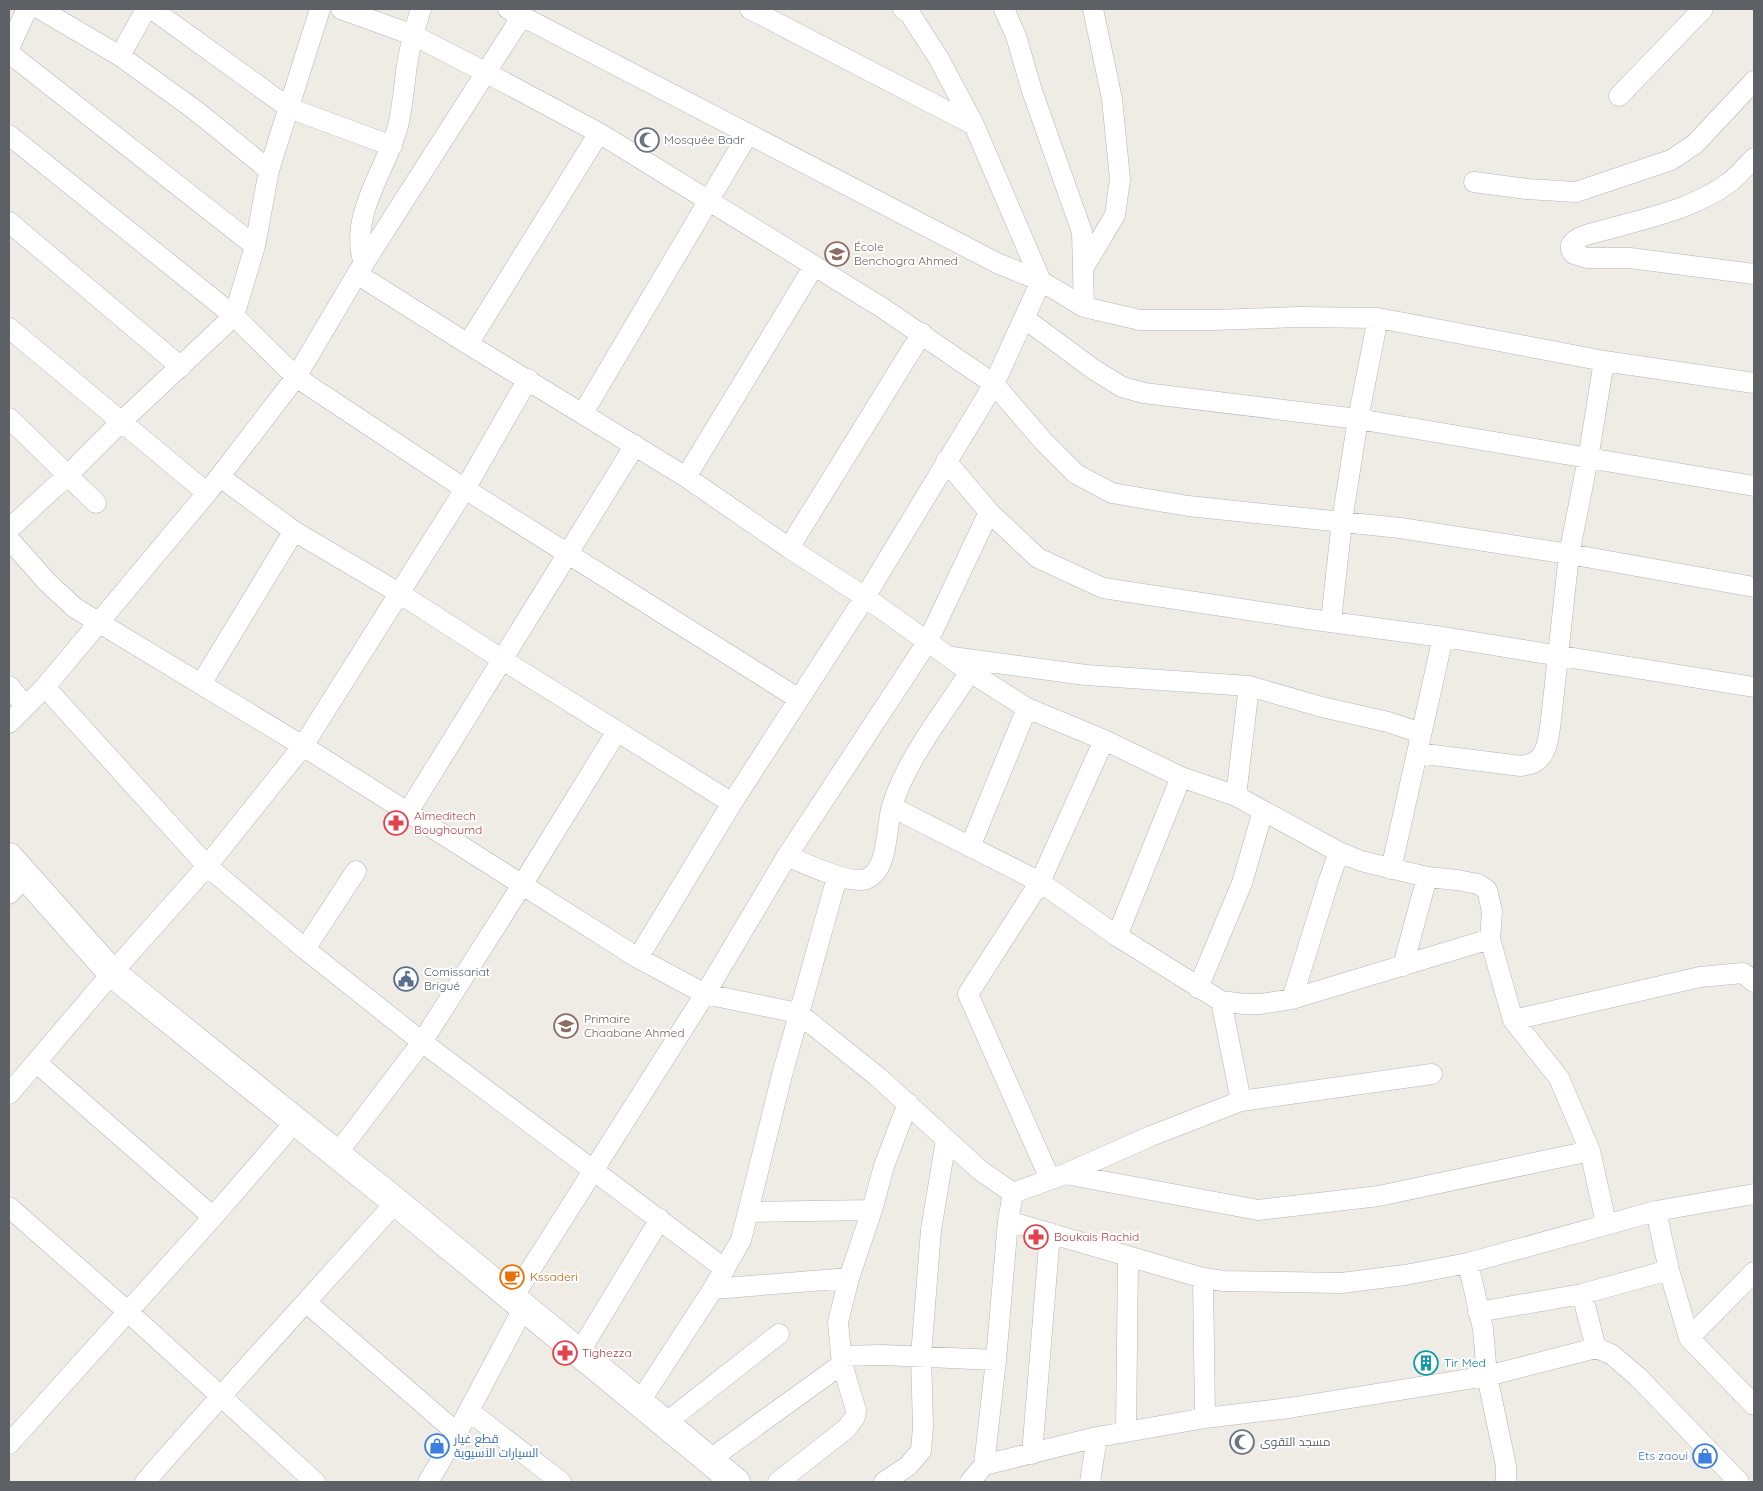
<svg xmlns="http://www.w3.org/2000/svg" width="1763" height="1491" font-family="Quicksand,Cairo,sans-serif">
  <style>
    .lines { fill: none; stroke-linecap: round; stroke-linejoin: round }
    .street-casing { stroke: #b2b6b9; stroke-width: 21 }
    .secondary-casing { stroke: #b1b5b9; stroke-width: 29 }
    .street { stroke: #fff; stroke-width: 20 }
    .secondary { stroke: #fff; stroke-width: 28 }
    .labels { text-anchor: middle; stroke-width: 4; stroke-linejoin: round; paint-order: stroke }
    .worship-label { font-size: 12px; fill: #5b616d; stroke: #fff; text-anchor: start }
    .education-label { font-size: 12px; fill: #785e54; stroke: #fff; text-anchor: start }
    .health-label { font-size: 12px; fill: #be3a42; stroke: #fff; text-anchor: start }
    .service-label { font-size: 12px; fill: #4e5e75; stroke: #fff; text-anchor: start }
    .food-label { font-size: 12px; fill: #c56008; stroke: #fff; text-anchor: start }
    .culture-label { font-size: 12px; fill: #0d838f; stroke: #fff; text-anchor: start }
    .shop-label { font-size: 12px; fill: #366cbe; stroke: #fff; text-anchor: start }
  </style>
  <rect width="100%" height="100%" fill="#efebe5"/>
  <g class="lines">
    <g class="street-casing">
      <path id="street" d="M 40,9 L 120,56 L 146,9
        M 152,9 L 289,108 L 392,146
        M 341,9 L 413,35 L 487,73 L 599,133 L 881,307 L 994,384 L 1043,441 L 1076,474 L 1112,493 L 1188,506 L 1400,528 L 1569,554 L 1754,587
        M 508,9 L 997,263 L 1041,281 L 1084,307 L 1140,320 L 1212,320 L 1299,317 L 1378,318 L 1604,361 L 1754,383
        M 750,9 L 974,125
        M 1004,9 L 1016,36 L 1032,91 L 1082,232 L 1084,307
        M 9,48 L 27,9
        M 9,53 L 255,246
        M 120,56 L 195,110 L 269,170
        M 1619,96 L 1703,9
        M 9,135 L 234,316 L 296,377 L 465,489 L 799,699
        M 1754,158 C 1746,166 1739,175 1730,182 C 1697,207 1652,217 1612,228 C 1600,232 1577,234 1571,245 L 1571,250 L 1574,254 L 1587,258 L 1630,258 L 1754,274
        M 1474,182 L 1527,189 L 1576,192 L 1671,160 L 1695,144 L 1754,81
        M 9,222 L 181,367
        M 364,264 C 348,215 386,171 398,126 C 403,105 404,85 407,65 C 410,46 415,27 421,9
        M 1084,267 L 1115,215 L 1120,179 L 1112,99 L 1093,9
        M 357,274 L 468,344 L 686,477 L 789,548 L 865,597 L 970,672 L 1027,708 L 1104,740 L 1181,777 L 1236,796 L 1339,852 L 1361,861 L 1427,877 L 1457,880 L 1478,884 L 1487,890 L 1492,911 L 1490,939 L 1513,1020 L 1559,1078 L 1590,1151 L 1606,1223
        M 1024,318 L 1093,369 L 1122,387 L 1144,393 L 1358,419 L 1754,486
        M 9,328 L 207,493
        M 468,344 L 599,133
        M 583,413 L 748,134
        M 9,418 L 96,503
        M 946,461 L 989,512 L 1038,558 L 1103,588 L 1308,619 L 1443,637 L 1754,687
        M 220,477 L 294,531 L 399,593 L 503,660 L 732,803
        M 686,477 L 814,266
        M 9,529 L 68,475 L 122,421 L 234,316 L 255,246 L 269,170 L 320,9
        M 9,539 L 47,582 L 75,608 L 303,746 L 638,958 L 705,994 L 798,1013 L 878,1077 L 981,1171 L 1013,1193
        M 789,548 L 922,333
        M 1331,621 L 1342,521 L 1358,419 L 1378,318
        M 952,657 L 1086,675 L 1249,686 L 1322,707 L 1388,722 L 1421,733
        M 201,684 L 294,531
        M 9,686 L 25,706
        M 45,687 L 207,866 L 305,949 L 422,1042 L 725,1269
        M 9,723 L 45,687 L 207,493 L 296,377 L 357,274 L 522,16
        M 1417,753 L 1521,766 C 1524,765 1529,765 1533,763 C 1548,756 1549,734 1551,720 L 1569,554 L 1588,459 L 1604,361
        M 1236,796 L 1249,686
        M 892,807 L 1040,882 L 1117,936 L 1221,1001 L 1244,1004 L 1261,1004 L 1292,999 L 1490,939
        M 408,812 L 635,445
        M 970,847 L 1027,708
        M 787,856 C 804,863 849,885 866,879 C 889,871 886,825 892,806 C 907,758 943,714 970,672
        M 1391,869 L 1443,637
        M 9,894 L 26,876
        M 1117,936 L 1181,777
        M 305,949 L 356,871
        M 638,958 L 732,803 L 865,597 L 994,384 L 1041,281 L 974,125 L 939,59 L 910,14 L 903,9
        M 1403,966 L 1427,877
        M 1198,988 L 1242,883 L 1263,811
        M 1292,999 L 1329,880 L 1339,852
        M 1221,1001 L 1241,1101
        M 1513,1020 L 1700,977 L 1743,973 L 1754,982
        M 37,1063 L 213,1217
        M 9,1094 L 112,973 L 207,866 L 303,746 L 465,489 L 528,379
        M 336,1155 L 422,1042 L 522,885 L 617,731
        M 1065,1174 L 1258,1210 L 1379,1196 L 1590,1151
        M 1050,1179 L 968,994 L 1040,882 L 1104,740
        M 9,1207 L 127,1311 L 315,1482
        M 1656,1211 L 1669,1270 L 1689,1338 L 1754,1405
        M 749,1212 L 872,1210
        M 1008,1221 L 1203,1278 L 1224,1281 L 1341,1283 L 1405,1275 L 1468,1263 L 1656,1211 L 1754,1194
        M 1468,1263 L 1483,1329 L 1487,1376 L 1506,1466 L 1506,1482
        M 1203,1278 L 1205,1418
        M 713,1289 L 849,1278
        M 1582,1294 L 1596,1348
        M 512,1299 L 705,994 L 787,856 L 928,641 L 989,512
        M 307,1303 L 457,1433
        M 1478,1312 L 1582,1294 L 1669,1270
        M 1689,1338 L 1754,1272
        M 579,1353 L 660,1219
        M 841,1356 L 882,1355 L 996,1360
        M 639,1403 L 713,1289 L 741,1240 L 782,1075 L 837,877
        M 469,1411 L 561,1482
        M 664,1424 L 779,1334
        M 1126,1432 L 1128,1257
        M 9,1444 L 213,1217 L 295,1122
        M 1032,1454 L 1050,1233
        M 709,1460 L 842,1364
        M 984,1465 L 1097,1437 L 1126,1432 L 1205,1418 L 1289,1408 L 1487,1376 L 1596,1348 L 1611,1354 L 1638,1377 L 1739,1482
        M 145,1482 C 227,1388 312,1296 396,1202
        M 428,1482 L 457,1433 L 524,1307
        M 778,1482 L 846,1429 L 855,1417 L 856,1410 L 842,1364 L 838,1322 L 849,1278 L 872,1210 L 884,1166 L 908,1103
        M 884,1482 L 908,1466 L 921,1451 L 923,1426 L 921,1356 L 931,1230 L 946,1140
        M 970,1482 L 984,1465 L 996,1360 L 1008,1221 L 1013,1193 L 1065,1174 L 1151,1136 L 1241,1101 L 1432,1074
        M 1090,1482 L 1097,1437"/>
    </g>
    <g class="secondary-casing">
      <path id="secondary" d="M 9,857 L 112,973 L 396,1202 L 736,1482"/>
    </g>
    <use href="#street" class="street"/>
    <use href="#secondary" class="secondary"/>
  </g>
  <defs>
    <g id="mosque-ring" transform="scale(1.25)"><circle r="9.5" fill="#fff" stroke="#6b7280" stroke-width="1.5"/><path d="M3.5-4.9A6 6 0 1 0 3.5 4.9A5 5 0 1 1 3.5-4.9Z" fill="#6b7280"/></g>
    <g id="school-ring" transform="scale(1.25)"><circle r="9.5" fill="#fff" stroke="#8d6e63" stroke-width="1.5"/><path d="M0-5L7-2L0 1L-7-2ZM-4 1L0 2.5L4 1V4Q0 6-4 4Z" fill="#8d6e63"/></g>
    <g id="pharmacy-ring" transform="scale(1.25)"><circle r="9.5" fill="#fff" stroke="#e0444e" stroke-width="1.5"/><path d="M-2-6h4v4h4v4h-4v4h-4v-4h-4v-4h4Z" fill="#e0444e"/></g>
    <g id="civic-ring" transform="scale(1.25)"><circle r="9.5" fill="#fff" stroke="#5c6f8a" stroke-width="1.5"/><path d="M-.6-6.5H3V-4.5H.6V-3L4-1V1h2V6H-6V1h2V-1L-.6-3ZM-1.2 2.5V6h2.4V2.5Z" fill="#5c6f8a"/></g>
    <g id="cafe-ring" transform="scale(1.25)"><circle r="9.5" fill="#fff" stroke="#e8710a" stroke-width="1.5"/><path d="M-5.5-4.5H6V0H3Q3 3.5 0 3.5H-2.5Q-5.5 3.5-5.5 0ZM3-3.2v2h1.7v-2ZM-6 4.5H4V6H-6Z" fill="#e8710a"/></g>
    <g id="building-ring" transform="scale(1.25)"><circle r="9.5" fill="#fff" stroke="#0f9aa8" stroke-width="1.5"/><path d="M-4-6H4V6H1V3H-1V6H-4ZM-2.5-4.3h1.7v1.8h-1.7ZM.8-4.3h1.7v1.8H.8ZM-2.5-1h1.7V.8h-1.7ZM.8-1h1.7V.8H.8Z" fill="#0f9aa8"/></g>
    <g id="shop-ring" transform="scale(1.25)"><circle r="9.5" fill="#fff" stroke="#3f7fe0" stroke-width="1.5"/><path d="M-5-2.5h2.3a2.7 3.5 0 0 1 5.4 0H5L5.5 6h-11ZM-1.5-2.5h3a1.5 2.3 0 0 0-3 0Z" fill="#3f7fe0"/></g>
  </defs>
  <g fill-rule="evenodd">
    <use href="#mosque-ring" x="647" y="140"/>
    <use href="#school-ring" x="837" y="254"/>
    <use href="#pharmacy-ring" x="396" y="823"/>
    <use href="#civic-ring" x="406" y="979"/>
    <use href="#school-ring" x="566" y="1026"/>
    <use href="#pharmacy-ring" x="1036" y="1237"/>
    <use href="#cafe-ring" x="512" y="1277"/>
    <use href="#pharmacy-ring" x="565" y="1353"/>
    <use href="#building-ring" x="1426" y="1363"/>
    <use href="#mosque-ring" x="1242" y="1442"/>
    <use href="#shop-ring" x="437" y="1446"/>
    <use href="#shop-ring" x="1705" y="1456"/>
  </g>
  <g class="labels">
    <g class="worship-label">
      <text x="664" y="144">Mosquée Badr</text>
      <text x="1260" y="1446">مسجد التقوى</text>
    </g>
    <g class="education-label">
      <text x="854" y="251">École<tspan x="854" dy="14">Benchogra Ahmed</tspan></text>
      <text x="584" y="1023">Primaire<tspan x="584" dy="14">Chaabane Ahmed</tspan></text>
    </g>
    <g class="health-label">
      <text x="414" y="820">Almeditech<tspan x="414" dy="14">Boughoumd</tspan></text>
      <text x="1054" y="1241">Boukais Rachid</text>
      <text x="582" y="1357">Tighezza</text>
    </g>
    <g class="service-label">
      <text x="424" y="976">Comissariat<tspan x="424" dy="14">Brigué</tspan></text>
    </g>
    <g class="food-label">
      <text x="530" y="1281">Kssaderi</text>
    </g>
    <g class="culture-label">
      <text x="1444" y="1367">Tir Med</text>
    </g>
    <g class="shop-label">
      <text x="454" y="1443">قطع غيار<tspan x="454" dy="14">السيارات الآسيوية</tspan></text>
      <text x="1688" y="1460" text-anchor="end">Ets zaoui</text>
    </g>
  </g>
  <rect width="1763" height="1491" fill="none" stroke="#5d6165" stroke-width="20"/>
</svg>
